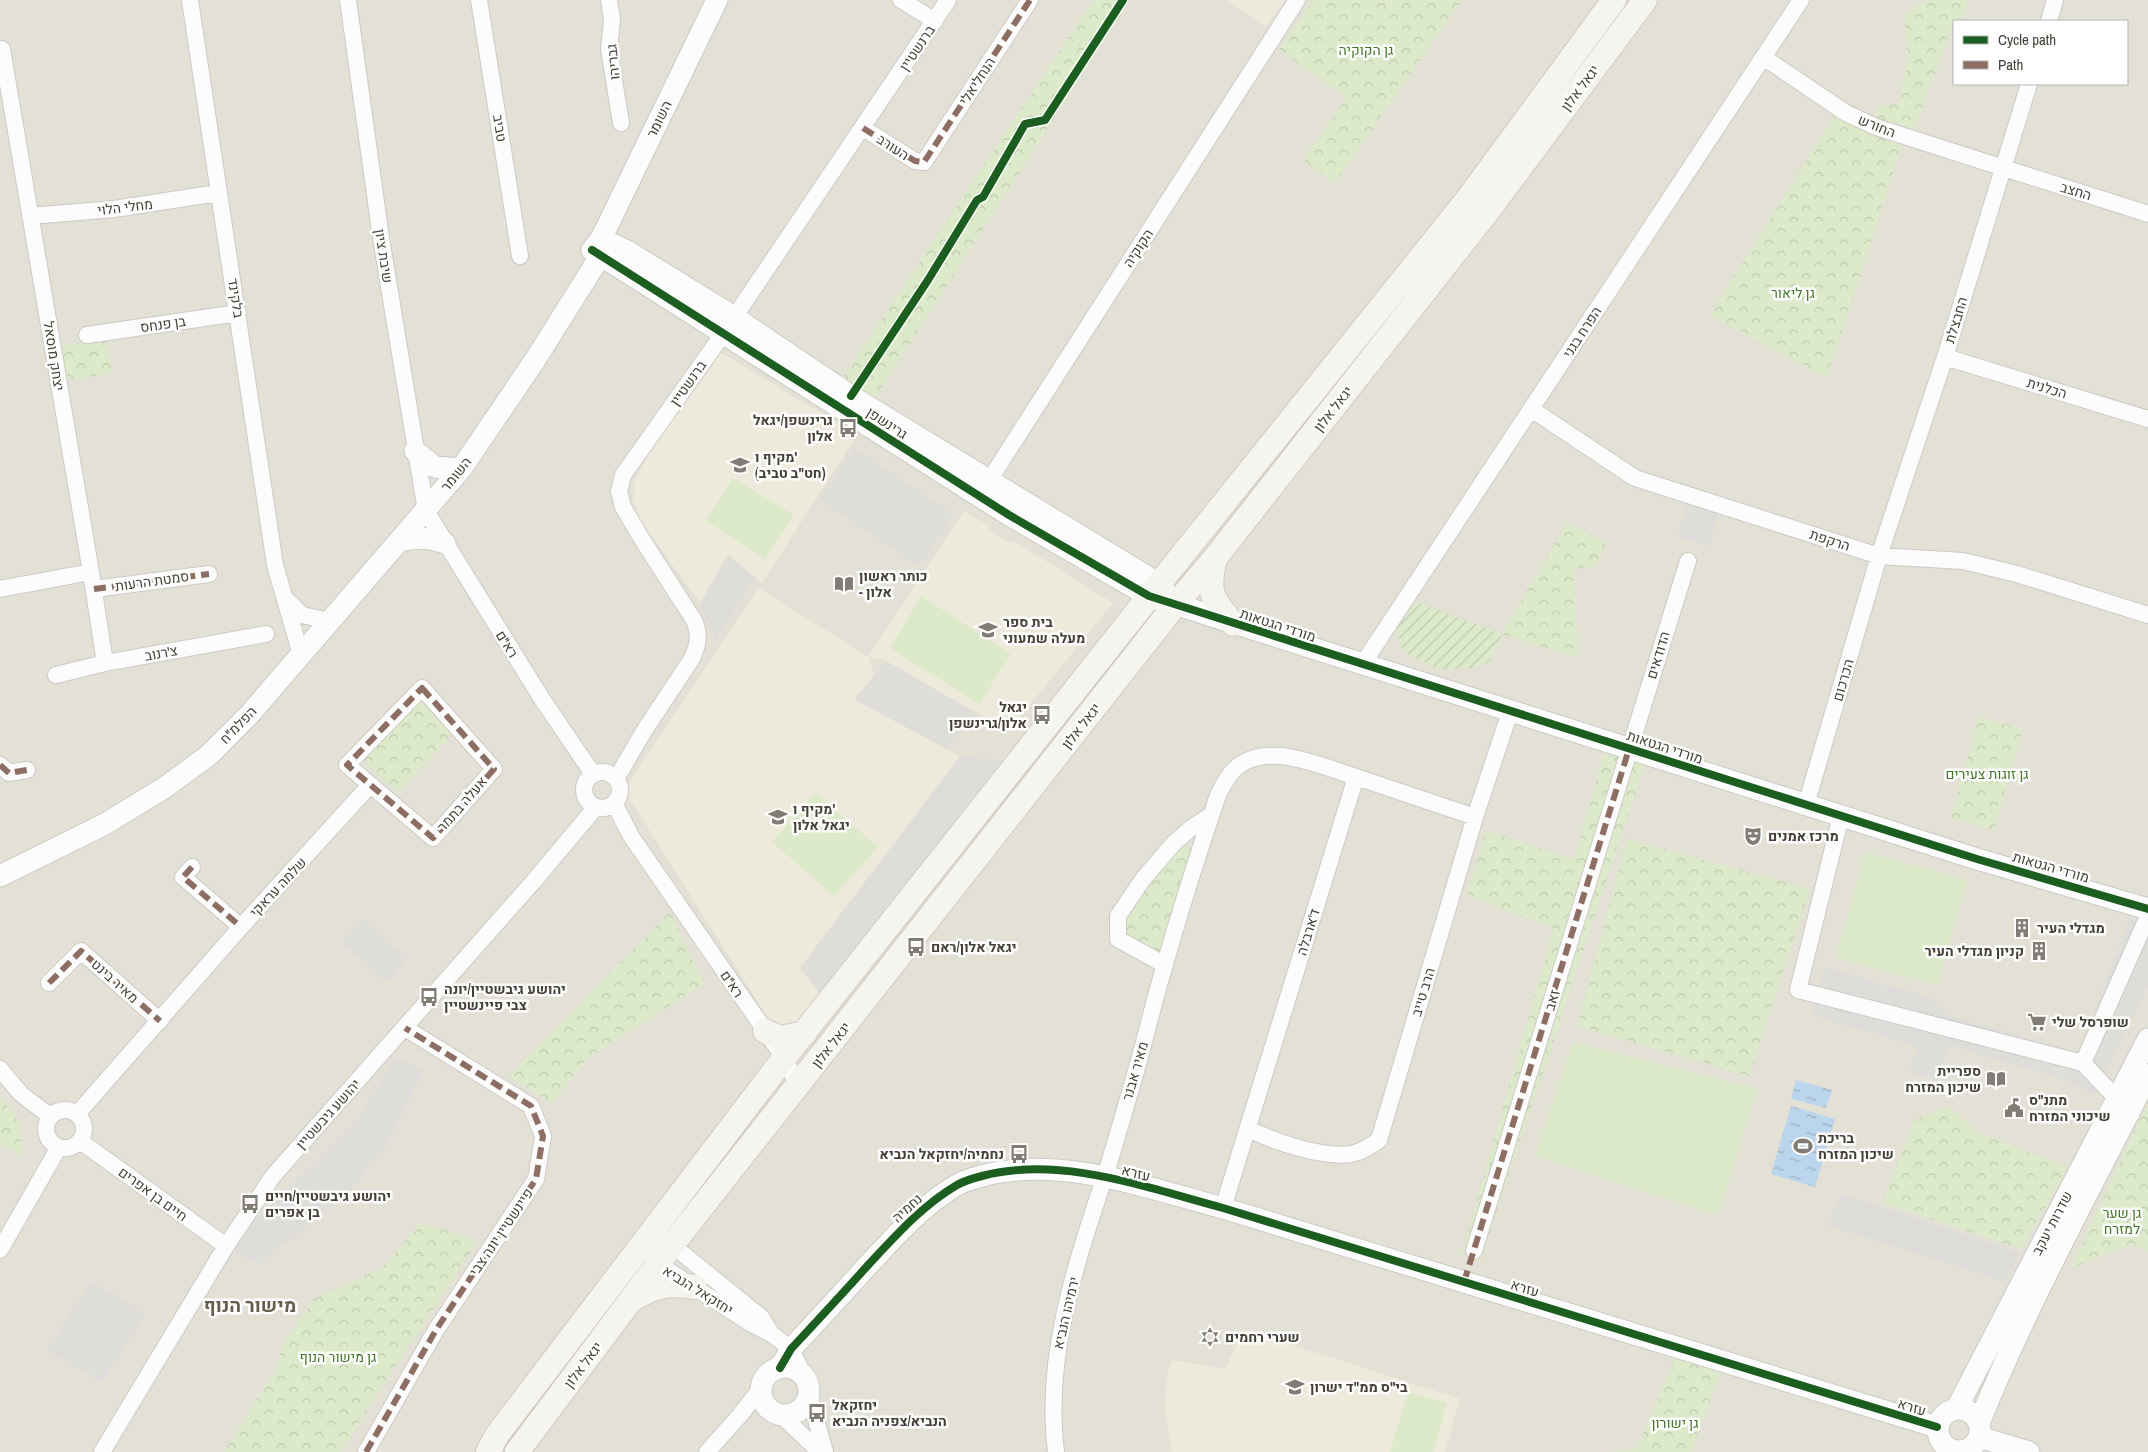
<svg xmlns="http://www.w3.org/2000/svg" width="2148" height="1452" font-family="'Archivo Narrow',Heebo,sans-serif">
  <style>
    .residential { fill: #e3e0d6; fill-rule: evenodd }
    .education { fill: #ede9db }
    .park { fill: url(#park-crowns) }
    .garden { fill: url(#garden-furrows) }
    .pitch { fill: #dceaca }
    .parking { fill: #dfddd9 }
    .water { fill: url(#water-ripples) }
    .lines { fill: none; stroke-linecap: round; stroke-linejoin: round }
    .minor-casing { stroke: #cccac5; stroke-width: 18 }
    .tertiary-casing { stroke: #cccac5; stroke-width: 23 }
    .secondary-casing { stroke: #cecbc0; stroke-width: 26 }
    .minor { stroke: #fdfcfc; stroke-width: 16 }
    .tertiary { stroke: #fdfcfc; stroke-width: 21 }
    .secondary { stroke: #f6f4ee; stroke-width: 24 }
    .quiet { stroke: #8d6e63; stroke-width: 6; stroke-dasharray: 12 6; stroke-linecap: butt }
    .cycleway-casing { stroke: #fff; stroke-width: 11 }
    .cycleway { stroke: #1b5e20; stroke-width: 8 }
    .labels { text-anchor: middle; stroke-width: 5; stroke-linejoin: round; paint-order: stroke }
    .street-label { font-size: 14px; fill: #454036; stroke: #fff }
    .park-label { font-size: 14px; fill: #43752a; stroke: #fff }
    .poi-label { font-size: 14px; font-weight: bold; fill: #454036; stroke: #fff; text-anchor: start }
    .district-label { font-size: 19px; font-weight: bold; fill: #685e4d; stroke: #fff }
  </style>
  <defs>
    <pattern id="park-crowns" width="20" height="18" patternUnits="userSpaceOnUse" patternTransform="scale(1.25)"><rect width="20" height="18" fill="#dceaca"/><path d="M2 6a3 3 0 1 1 6 0M12 15a3 3 0 1 1 6 0" fill="none" stroke="#becaae"/></pattern>
    <pattern id="garden-furrows" width="10" height="10" patternUnits="userSpaceOnUse" patternTransform="scale(1.25)"><rect width="10" height="10" fill="#dceaca"/><path d="M-1 1l2-2M0 10L10 0M9 11l2-2" fill="none" stroke="#becaae"/></pattern>
    <pattern id="water-ripples" width="26" height="14" patternUnits="userSpaceOnUse" patternTransform="scale(1.25)"><rect width="26" height="14" fill="#bbd6ec"/><path d="M2 4q2-2 4 0t4 0M15 11q2-2 4 0t4 0" fill="none" stroke="#9aafc0"/></pattern>
  </defs>
  <rect width="100%" height="100%" fill="#f0eee9"/>
  <path class="residential" d="M 0,0 L 2148,0 L 2148,1452 L 0,1452 ZM 1954,21 L 2127,21 L 2127,84 L 1954,84 Z"/>
  <path class="education" d="M 1227,0 L 1285,0 L 1266,27 Z
    M 718,351 L 857,435 L 762,583 L 728,555 L 700,603 L 640,520 L 633,501 L 634,481 L 651,450 Z
    M 964,511 L 990,526 L 989,529 L 998,536 L 1012,543 L 1014,541 L 1113,603 L 1011,728 L 973,711 L 886,661 L 869,657 L 874,676 L 855,700 L 960,756 L 800,968 L 820,994 L 796,1028 L 773,1026 L 624,790 L 759,588 L 868,657 Z
    M 1243,1329 L 1460,1399 L 1445,1452 L 1172,1452 L 1165,1409 L 1167,1376 L 1172,1360 L 1225,1369 Z"/>
  <path class="park" d="M 1093,0 L 1130,0 L 869,407 L 837,387 Z
    M 1314,0 L 1382,0 L 1385,2 L 1386,0 L 1462,0 L 1335,183 L 1303,160 L 1347,97 L 1279,50 Z
    M 1928,0 L 1968,0 L 1964,14 L 1959,21 L 1954,21 L 1954,27 L 1950,33 L 1915,128 L 1874,119 L 1878,107 L 1899,104 L 1907,63 L 1905,13 Z
    M 1835,115 L 1904,140 L 1827,378 L 1710,315 Z
    M 106,338 L 112,373 L 65,381 L 58,346 Z
    M 1567,523 L 1606,543 L 1596,566 L 1574,569 L 1578,658 L 1502,634 Z
    M 423,698 L 454,732 L 398,792 L 363,760 Z
    M 1979,717 L 2023,729 L 1994,830 L 1951,818 Z
    M 1605,751 L 1646,762 L 1480,1263 L 1462,1253 L 1554,928 L 1467,895 L 1486,831 L 1574,859 Z
    M 1627,839 L 1810,889 L 1749,1076 L 1577,1026 Z
    M 1179,845 L 1194,849 L 1160,954 L 1129,937 L 1125,920 L 1149,881 Z
    M 670,912 L 704,984 L 588,1058 L 552,1103 L 509,1076 Z
    M 0,1098 L 19,1121 L 23,1156 L 0,1143 Z
    M 2148,1102 L 2148,1250 L 2129,1245 L 2071,1268 Z
    M 1949,1107 L 1979,1133 L 2068,1167 L 2021,1249 L 1883,1203 L 1914,1120 Z
    M 420,1224 L 446,1230 L 477,1241 L 340,1452 L 224,1452 L 277,1368 L 282,1346 L 314,1299 L 381,1269 Z
    M 1675,1358 L 1722,1370 L 1691,1452 L 1605,1452 L 1637,1448 Z"/>
  <path class="garden" d="M 1416,602 L 1502,634 L 1489,662 L 1473,668 L 1437,669 L 1404,652 L 1396,629 Z"/>
  <path class="pitch" d="M 733,478 L 794,515 L 765,559 L 706,521 Z
    M 921,596 L 1011,654 L 979,704 L 890,648 Z
    M 815,793 L 878,847 L 834,896 L 772,842 Z
    M 1865,852 L 1967,880 L 1938,985 L 1836,958 Z
    M 1573,1042 L 1758,1089 L 1718,1215 L 1535,1156 Z
    M 1408,1392 L 1447,1403 L 1433,1452 L 1390,1452 Z"/>
  <path class="parking" d="M 854,448 L 953,515 L 919,566 L 819,499 Z
    M 1688,502 L 1719,512 L 1709,546 L 1678,537 Z
    M 728,555 L 754,577 L 716,641 L 700,603 Z
    M 886,661 L 973,711 L 947,749 L 855,699 Z
    M 960,756 L 1007,761 L 820,994 L 800,968 Z
    M 2130,917 L 2148,922 L 2148,986 L 2094,1094 L 2065,1080 L 1949,1045 L 1937,1081 L 1910,1072 L 1918,1046 L 1811,1015 L 1825,967 L 1933,999 L 1947,1015 L 2079,1053 Z
    M 363,920 L 408,958 L 388,982 L 342,944 Z
    M 395,1057 L 423,1071 L 389,1141 L 348,1193 L 259,1264 L 234,1252 L 243,1231 L 315,1164 L 358,1120 Z
    M 1842,1194 L 1935,1225 L 2020,1253 L 2006,1282 L 1828,1225 Z
    M 91,1281 L 145,1314 L 102,1382 L 48,1350 Z"/>
  <path class="water" d="M 1796,1080 L 1832,1090 L 1826,1108 L 1791,1099 Z
    M 1791,1106 L 1835,1119 L 1815,1187 L 1771,1174 Z"/>
  <g class="lines">
    <g class="minor-casing">
      <path id="minor" d="M 190,0 L 275,565 L 301,655
        M 348,0 L 381,238 L 426,511 L 542,699 L 593,774
        M 479,0 L 520,256
        M 609,0 L 612,20 L 609,49 L 621,123
        M 901,0 L 935,21
        M 2049,21 L 2055,0
        M 0,49 L 2,49 L 91,572 L 105,663
        M 1763,57 L 1846,113 L 1876,127 L 2148,214
        M 863,128 L 915,161 L 924,162 L 1030,0
        M 30,216 L 114,209 L 218,193
        M 87,335 L 238,313
        M 1945,357 L 2148,419
        M 1531,409 L 1635,478 L 1879,556 L 1963,561 L 2017,574 L 2148,615
        M 983,490 L 1297,0
        M 0,589 L 91,572
        M 94,589 L 209,574
        M 284,597 L 302,615 L 330,621
        M 1362,665 L 1801,0
        M 56,675 L 105,663 L 266,634
        M 422,688 L 494,769 L 433,838 L 347,765 Z
        M 0,765 L 9,773 L 27,770
        M584 790a18 18 0 1 1 36 0a18 18 0 1 1-36 0Z
        M 616,779 L 644,731 L 691,660 C 698,646 700,637 695,622 L 640,536 L 623,507 L 619,491 L 623,475 L 723,334 L 948,0
        M 614,803 L 631,836 L 784,1058 L 798,1086
        M 1806,805 L 1879,556 L 1945,357 L 2029,84
        M 1841,816 L 1798,990 L 2083,1063 L 2117,1099
        M 192,867 L 183,877 L 241,927
        M 1165,965 L 1118,939 L 1118,916 L 1143,879 L 1174,843 L 1190,829 L 1211,815
        M 49,983 L 81,951 L 160,1021
        M 2083,1063 L 2148,916
        M 0,1069 L 21,1094 L 51,1117
        M46 1129a19 19 0 1 1 38 0a19 19 0 1 1-38 0Z
        M 77,1114 L 241,927 L 370,785
        M 1248,1129 C 1276,1142 1321,1158 1351,1154 C 1362,1152 1371,1146 1379,1140 L 1475,817 L 1510,712
        M 80,1141 L 226,1246
        M 1223,1208 L 1356,777 L 1475,817
        M 662,1243 L 672,1245 L 761,1317 L 771,1333
        M 0,1250 L 59,1147
        M 1474,1251 L 1688,561
        M 653,1255 L 658,1264 L 750,1323 L 773,1335 L 791,1349 L 804,1376
        M 809,1395 L 825,1452
        M 780,1414 L 820,1452
        M 102,1452 L 226,1246 L 273,1176 L 533,882 L 596,807
        M 366,1452 L 436,1330 L 536,1179 L 543,1136 L 531,1106 L 405,1028
        M 707,1452 L 741,1414 L 762,1387
        M 1056,1452 C 1044,1359 1075,1266 1104,1179 C 1114,1148 1123,1116 1132,1085 C 1144,1045 1153,1004 1165,964 C 1181,908 1199,851 1218,795 C 1222,787 1226,779 1232,772 C 1262,738 1321,766 1356,777"/>
    </g>
    <g class="tertiary-casing">
      <path id="tertiary" d="M 601,239 L 627,251 L 734,317 L 851,396 L 1159,584 L 1169,597
        M 592,250 L 1009,515 L 1149,596 L 1977,859 L 2148,909
        M 592,250 L 601,239 L 717,0
        M 415,451 L 435,467 L 461,469
        M 399,541 C 416,537 429,537 445,543
        M 0,876 L 105,824 L 164,788 L 209,755 L 249,715 L 461,469 L 535,360 L 594,266 L 600,256 L 601,242
        M761 1391a24 24 0 1 1 48 0a24 24 0 1 1-48 0Z
        M 780,1368 L 791,1349 C 817,1321 844,1292 870,1263 C 897,1234 923,1205 957,1185 C 964,1181 974,1178 982,1176 C 1061,1155 1147,1188 1223,1208 L 1937,1427
        M 1957,1408 L 2148,1039
        M1938 1430a21 21 0 1 1 42 0a21 21 0 1 1-42 0Z
        M 1979,1423 C 2027,1304 2090,1190 2148,1075
        M 1979,1437 L 2029,1452"/>
    </g>
    <g class="secondary-casing">
      <path id="secondary" d="M 1215,558 C 1207,593 1211,597 1233,624
        M 765,1031 L 780,1038 L 805,1033
        M 633,1299 C 657,1285 668,1283 695,1287
        M 488,1452 L 497,1435 L 784,1058 L 1159,584 L 1467,200 L 1614,0
        M 517,1452 L 672,1245 L 1175,605 L 1215,558 L 1487,212 L 1645,0"/>
    </g>
    <use href="#minor" class="minor"/>
    <use href="#tertiary" class="tertiary"/>
    <use href="#secondary" class="secondary"/>
    <path class="quiet" d="M 863,128 L 915,161 L 924,162 L 1030,0
      M 94,589 L 209,574
      M 422,688 L 494,769 L 433,838 L 347,765 Z
      M 0,765 L 9,773 L 27,770
      M 192,867 L 183,877 L 241,927
      M 49,983 L 81,951 L 160,1021
      M 1464,1282 L 1629,749
      M 366,1452 L 436,1330 L 536,1179 L 543,1136 L 531,1106 L 405,1028"/>
    <g class="cycleway-casing">
      <path id="cycleway" d="M 592,250 L 1009,515 L 1149,596 L 1977,859 L 2148,909
        M 851,396 L 928,280 L 977,200 L 983,197 L 1025,124 L 1045,120 L 1123,0
        M 780,1368 L 791,1349 C 817,1321 844,1292 870,1263 C 897,1234 923,1205 957,1185 C 964,1181 974,1178 982,1176 C 1061,1155 1147,1188 1223,1208 L 1937,1427"/>
    </g>
    <use href="#cycleway" class="cycleway"/>
  </g>
  <defs>
    <g id="bus-bare" transform="scale(1.5)"><path d="M-5-6H5V4H4V6H2V4H-2V6H-4V4H-5ZM-3.5-4V0h7V-4ZM-3.5 1.2v1.5H-2V1.2ZM2 1.2v1.5H3.5V1.2Z" fill="#817d75" stroke="#fff" stroke-width="2.5" paint-order="stroke"/></g>
    <g id="school-bare" transform="scale(1.5)"><path d="M0-5L7-2L0 1L-7-2ZM-4 1L0 2.5L4 1V4Q0 6-4 4Z" fill="#817d75" stroke="#fff" stroke-width="2.5" paint-order="stroke"/></g>
    <g id="library-bare" transform="scale(1.5)"><path d="M-6-4Q-3-5.5-.7-3.5V5Q-3 3-6 4ZM6-4Q3-5.5 .7-3.5V5Q3 3 6 4Z" fill="#817d75" stroke="#fff" stroke-width="2.5" paint-order="stroke"/></g>
    <g id="theatre-bare" transform="scale(1.5)"><path d="M-5-5.5Q0-4 5-5.5V0Q5 5 0 6Q-5 5-5 0ZM-3.3-2.5H-1v1.5H-3.3ZM1-2.5H3.3v1.5H1ZM-2.8 1Q0 5.5 2.8 1Z" fill="#817d75" stroke="#fff" stroke-width="2.5" paint-order="stroke"/></g>
    <g id="building-bare" transform="scale(1.5)"><path d="M-4-6H4V6H1V3H-1V6H-4ZM-2.5-4.3h1.7v1.8h-1.7ZM.8-4.3h1.7v1.8H.8ZM-2.5-1h1.7V.8h-1.7ZM.8-1h1.7V.8H.8Z" fill="#817d75" stroke="#fff" stroke-width="2.5" paint-order="stroke"/></g>
    <g id="supermarket-bare" transform="scale(1.5)"><path d="M-6-5.5h2.5l.6 2H6L4.5 2H-2.5L-4.4-4H-6ZM-1.5 3.2a1.3 1.3 0 1 0 .1 0ZM3 3.2a1.3 1.3 0 1 0 .1 0Z" fill="#817d75" stroke="#fff" stroke-width="2.5" paint-order="stroke"/></g>
    <g id="civic-bare" transform="scale(1.5)"><path d="M-.6-6.5H3V-4.5H.6V-3L4-1V1h2V6H-6V1h2V-1L-.6-3ZM-1.2 2.5V6h2.4V2.5Z" fill="#817d75" stroke="#fff" stroke-width="2.5" paint-order="stroke"/></g>
    <g id="stadium-bare" transform="scale(1.5)"><path d="M0-5a6.5 5 0 1 0 0 10a6.5 5 0 1 0 0-10ZM-3.5-1.8h7v3.6h-7Z" fill="#817d75" stroke="#fff" stroke-width="2.5" paint-order="stroke"/></g>
    <g id="synagogue-bare" transform="scale(1.5)"><path d="M0-6.5L5.6 3.2H-5.6ZM0 6.5L5.6-3.2H-5.6Z" fill="#817d75" stroke="#fff" stroke-width="2.5" paint-order="stroke"/></g>
  </defs>
  <g fill-rule="evenodd">
    <use href="#bus-bare" x="848" y="428"/>
    <use href="#school-bare" x="740" y="465"/>
    <use href="#library-bare" x="844" y="584"/>
    <use href="#school-bare" x="988" y="630"/>
    <use href="#bus-bare" x="1042" y="715"/>
    <use href="#school-bare" x="778" y="817"/>
    <use href="#theatre-bare" x="1753" y="836"/>
    <use href="#building-bare" x="2022" y="928"/>
    <use href="#bus-bare" x="916" y="947"/>
    <use href="#building-bare" x="2039" y="951"/>
    <use href="#bus-bare" x="429" y="997"/>
    <use href="#supermarket-bare" x="2037" y="1022"/>
    <use href="#library-bare" x="1996" y="1079"/>
    <use href="#civic-bare" x="2014" y="1108"/>
    <use href="#stadium-bare" x="1803" y="1146"/>
    <use href="#bus-bare" x="1019" y="1154"/>
    <use href="#bus-bare" x="250" y="1204"/>
    <use href="#synagogue-bare" x="1210" y="1337"/>
    <use href="#school-bare" x="1295" y="1387"/>
    <use href="#bus-bare" x="817" y="1413"/>
  </g>
  <g class="labels">
    <g class="street-label">
      <text transform="translate(917 48) rotate(-56)" y="5">ברנשטיין</text>
      <text transform="translate(613 62) rotate(-95)" y="5">גבריהו</text>
      <text transform="translate(977 81) rotate(-57)" y="5">הנחליאלי</text>
      <text transform="translate(1580 88) rotate(-53)" y="5">יגאל אלון</text>
      <text transform="translate(659 119) rotate(-64)" y="5">השומר</text>
      <text transform="translate(1877 126) rotate(22)" y="5">החורש</text>
      <text transform="translate(500 128) rotate(81)" y="5">טביב</text>
      <text transform="translate(893 147) rotate(33)" y="5">העורב</text>
      <text transform="translate(2076 191) rotate(17)" y="5">החצב</text>
      <text transform="translate(125 207) rotate(-7)" y="5">מחלי הלוי</text>
      <text transform="translate(1138 248) rotate(-57)" y="5">הקוקיה</text>
      <text transform="translate(384 256) rotate(81)" y="5">שיבת ציון</text>
      <text transform="translate(236 298) rotate(81)" y="5">בלקינד</text>
      <text transform="translate(1956 320) rotate(-73)" y="5">החבצלת</text>
      <text transform="translate(163 324) rotate(-8)" y="5">בן פנחס</text>
      <text transform="translate(1582 332) rotate(-57)" y="5">הפרח בגני</text>
      <text transform="translate(54 356) rotate(81)" y="5">יצחק מוסאל</text>
      <text transform="translate(688 383) rotate(-55)" y="5">ברנשטיין</text>
      <text transform="translate(2047 388) rotate(17)" y="5">הכלנית</text>
      <text transform="translate(1333 409) rotate(-52)" y="5">יגאל אלון</text>
      <text transform="translate(887 423) rotate(33)" y="5">גרינשפן</text>
      <text transform="translate(456 474) rotate(-51)" y="5">השומר</text>
      <text transform="translate(1830 540) rotate(18)" y="5">הרקפת</text>
      <text transform="translate(152 581) rotate(-8)" y="5">סמטת הרעות</text>
      <text transform="translate(1278 625) rotate(18)" y="5">מורדי הגטאות</text>
      <text transform="translate(507 644) rotate(58)" y="5">רא"ם</text>
      <text transform="translate(161 653) rotate(-10)" y="5">צ'רנוב</text>
      <text transform="translate(1658 655) rotate(-73)" y="5">הדודאים</text>
      <text transform="translate(1843 680) rotate(-74)" y="5">הכרכום</text>
      <text transform="translate(238 725) rotate(-46)" y="5">הפלמ"ח</text>
      <text transform="translate(1081 726) rotate(-52)" y="5">יגאל אלון</text>
      <text transform="translate(1665 747) rotate(18)" y="5">מורדי הגטאות</text>
      <text transform="translate(462 804) rotate(-49)" y="5">אעלה בתמר</text>
      <text transform="translate(2051 867) rotate(16)" y="5">מורדי הגטאות</text>
      <text transform="translate(278 887) rotate(-47)" y="5">שלמה עראקי</text>
      <text transform="translate(1308 932) rotate(-73)" y="5">ד'ארבלה</text>
      <text transform="translate(115 981) rotate(42)" y="5">מאיר בינט</text>
      <text transform="translate(732 984) rotate(56)" y="5">רא"ם</text>
      <text transform="translate(1423 992) rotate(-73)" y="5">הרב טייב</text>
      <text transform="translate(1552 1000) rotate(-73)" y="5">זאב</text>
      <text transform="translate(831 1045) rotate(-52)" y="5">יגאל אלון</text>
      <text transform="translate(1135 1071) rotate(-74)" y="5">מאיר אבנר</text>
      <text transform="translate(328 1114) rotate(-48)" y="5">יהושע גיבשטיין</text>
      <text transform="translate(1136 1173) rotate(14)" y="5">עזרא</text>
      <text transform="translate(153 1194) rotate(36)" y="5">חיים בן אפרים</text>
      <text transform="translate(907 1208) rotate(-42)" y="5">נחמיה</text>
      <text transform="translate(2052 1223) rotate(-62)" y="5">שדרות יעקב</text>
      <text transform="translate(501 1232) rotate(-56)" y="5">פיינשטיין יונה צבי</text>
      <text transform="translate(1525 1288) rotate(17)" y="5">עזרא</text>
      <text transform="translate(698 1290) rotate(32)" y="5">יחזקאל הנביא</text>
      <text transform="translate(1066 1313) rotate(-77)" y="5">ירמיהו הנביא</text>
      <text transform="translate(583 1365) rotate(-53)" y="5">יגאל אלון</text>
      <text transform="translate(1912 1407) rotate(17)" y="5">עזרא</text>
    </g>
    <g class="park-label">
      <text x="1366" y="55">גן הקוקיה</text>
      <text x="1793" y="298">גן ליאור</text>
      <text x="1987" y="779">גן זוגות צעירים</text>
      <text x="2122" y="1218">גן שער<tspan x="2122" dy="16">למזרח</tspan></text>
      <text x="338" y="1362">גן מישור הנוף</text>
      <text x="1675" y="1428">גן ישורון</text>
    </g>
    <g class="poi-label">
      <text x="833" y="425" text-anchor="end">גרינשפן/יגאל<tspan x="833" dy="16">אלון</tspan></text>
      <text x="755" y="462">מקיף ו'<tspan x="755" dy="16">(חט"ב טביב)</tspan></text>
      <text x="859" y="581">כותר ראשון<tspan x="859" dy="16">- אלון</tspan></text>
      <text x="1003" y="627">בית ספר<tspan x="1003" dy="16">מעלה שמעוני</tspan></text>
      <text x="1027" y="712" text-anchor="end">יגאל<tspan x="1027" dy="16">אלון/גרינשפן</tspan></text>
      <text x="793" y="814">מקיף ו'<tspan x="793" dy="16">יגאל אלון</tspan></text>
      <text x="1768" y="841">מרכז אמנים</text>
      <text x="2037" y="933">מגדלי העיר</text>
      <text x="931" y="952">יגאל אלון/ראם</text>
      <text x="2024" y="956" text-anchor="end">קניון מגדלי העיר</text>
      <text x="444" y="994">יהושע גיבשטיין/יונה<tspan x="444" dy="16">צבי פיינשטיין</tspan></text>
      <text x="2052" y="1027">שופרסל שלי</text>
      <text x="1981" y="1076" text-anchor="end">ספריית<tspan x="1981" dy="16">שיכון המזרח</tspan></text>
      <text x="2029" y="1105">מתנ"ס<tspan x="2029" dy="16">שיכוני המזרח</tspan></text>
      <text x="1818" y="1143">בריכת<tspan x="1818" dy="16">שיכון המזרח</tspan></text>
      <text x="1004" y="1159" text-anchor="end">נחמיה/יחזקאל הנביא</text>
      <text x="265" y="1201">יהושע גיבשטיין/חיים<tspan x="265" dy="16">בן אפרים</tspan></text>
      <text x="1225" y="1342">שערי רחמים</text>
      <text x="1310" y="1392">בי"ס ממ"ד ישרון</text>
      <text x="832" y="1410">יחזקאל<tspan x="832" dy="16">הנביא/צפניה הנביא</tspan></text>
    </g>
    <g class="district-label">
      <text x="250" y="1312">מישור הנוף</text>
    </g>
  </g>
  <rect x="1953" y="20" width="175" height="65" fill="#ffffff" stroke="#b5b3af"/>
  <rect x="1963" y="36" width="25" height="8" fill="#1b5e20" stroke="#b5b3af"/>
  <text x="1998" y="45" font-size="15" fill="#454036">Cycle path</text>
  <rect x="1963" y="61" width="25" height="8" fill="#8d6e63" stroke="#b5b3af"/>
  <text x="1998" y="70" font-size="15" fill="#454036">Path</text>
</svg>
